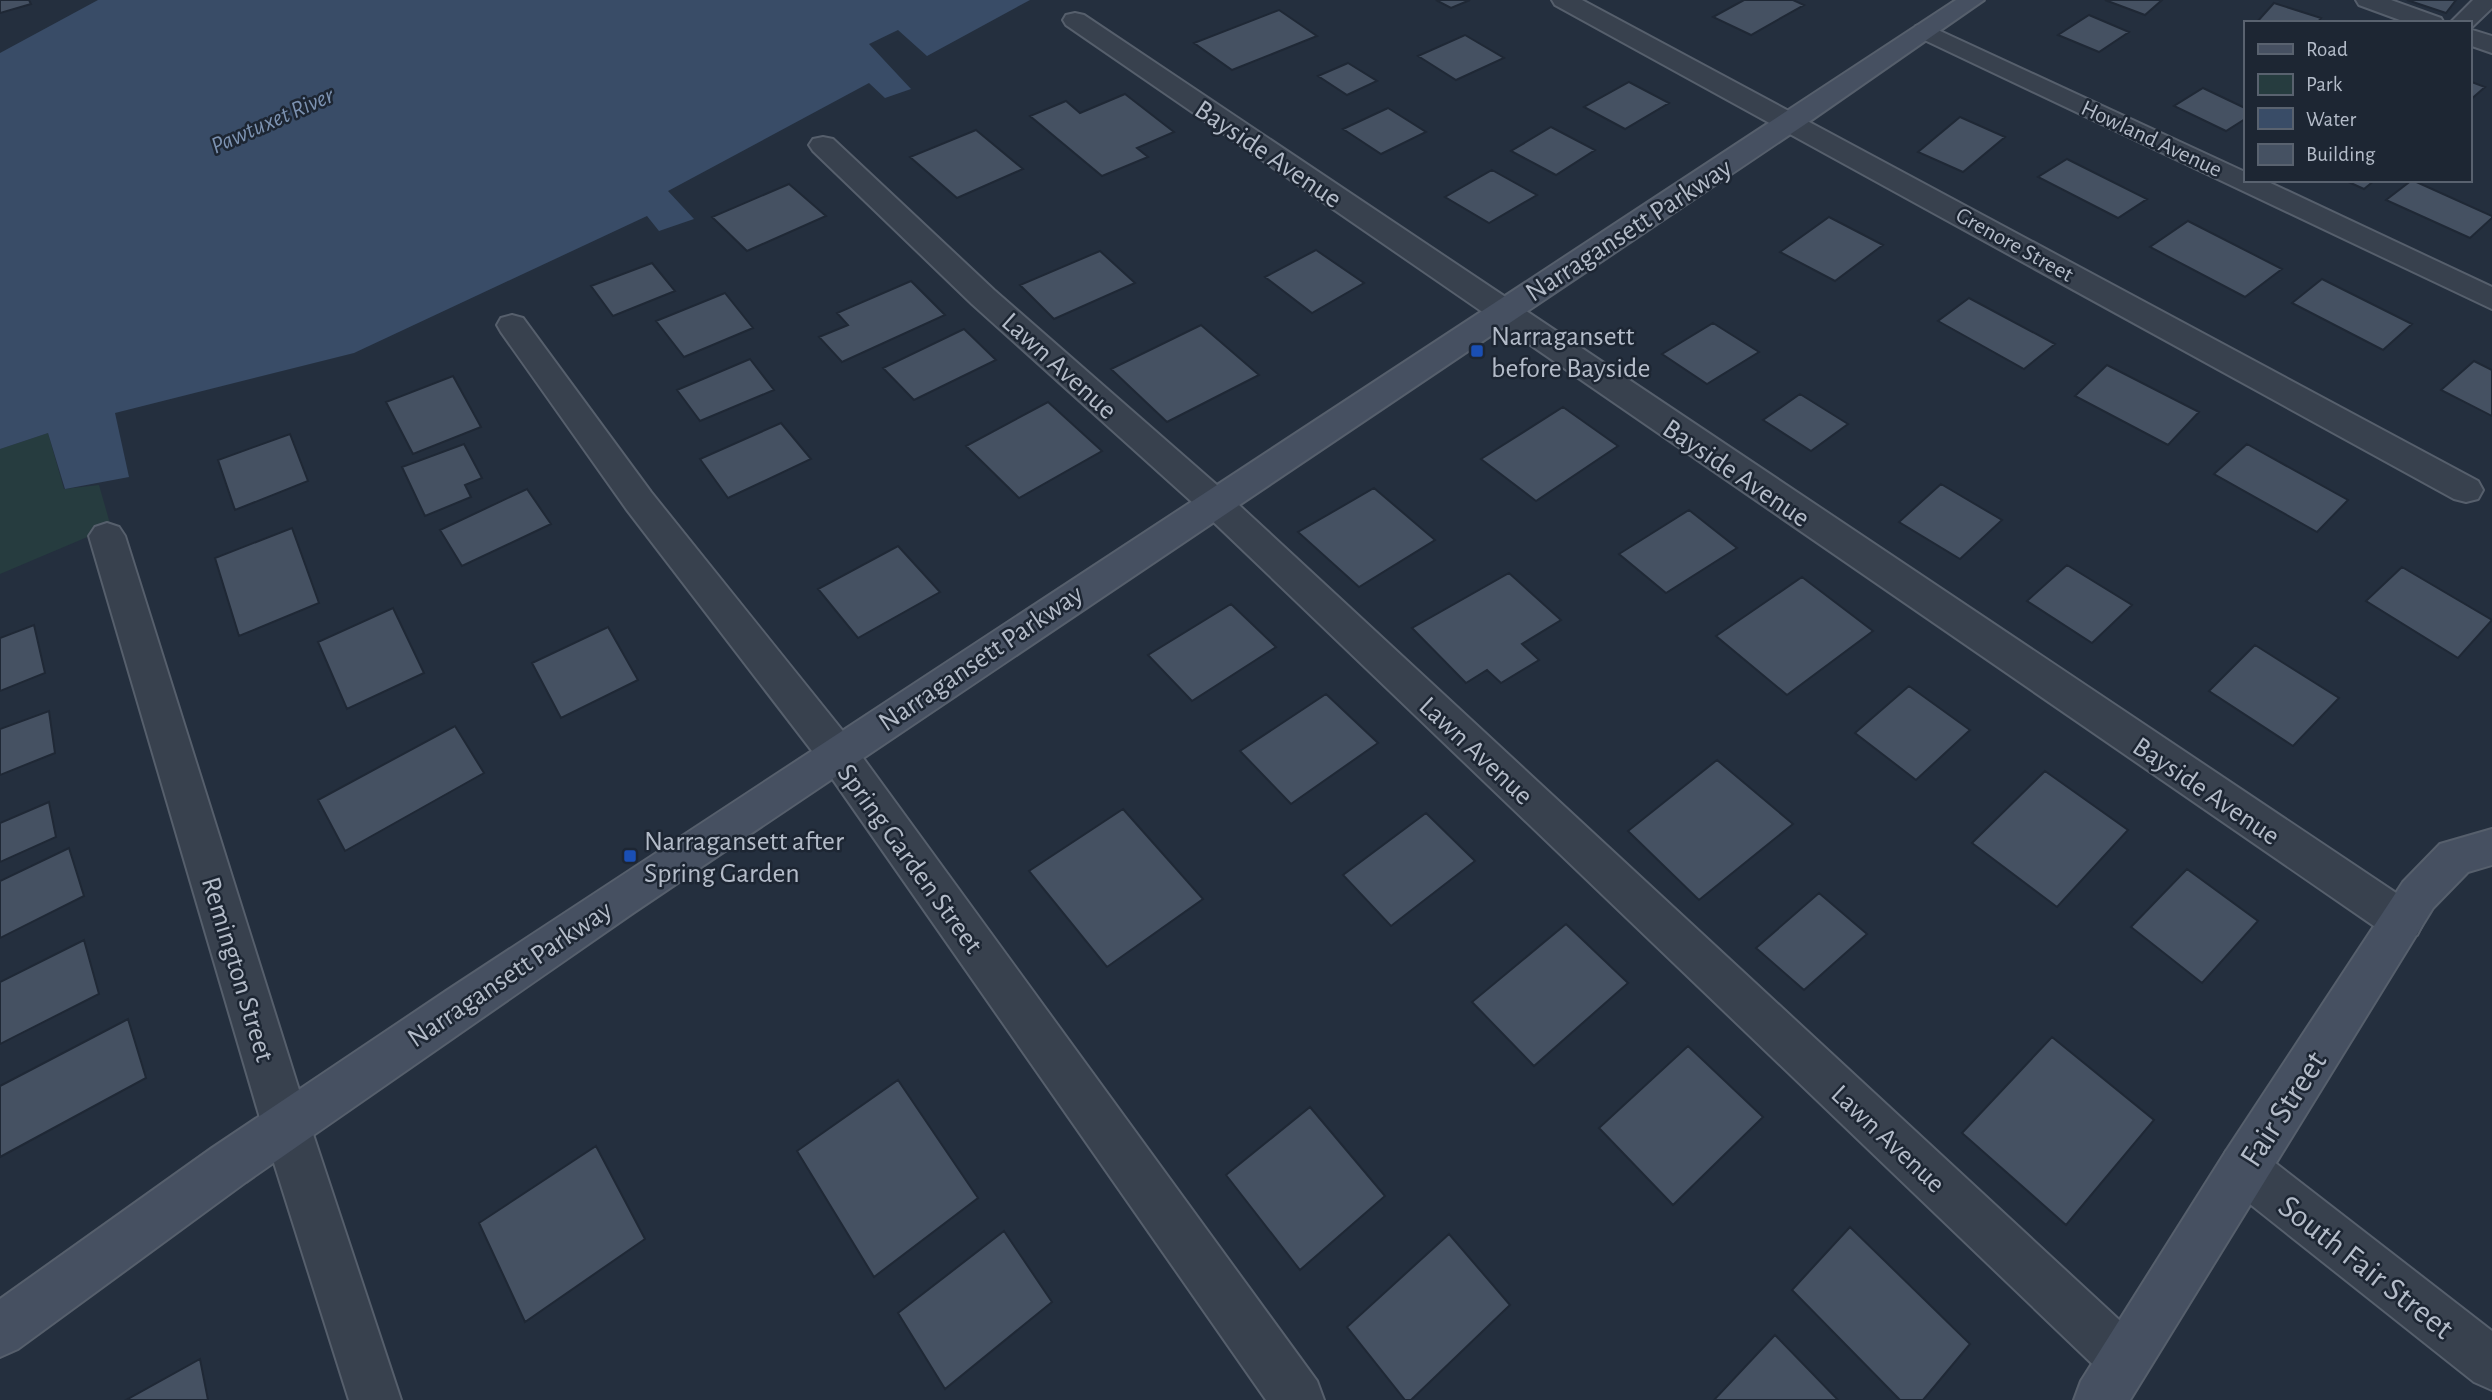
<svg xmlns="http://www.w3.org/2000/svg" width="2492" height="1400" font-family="'Alegreya Sans',sans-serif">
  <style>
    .green { fill: #263c3f }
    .water { fill: #394c67 }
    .building { fill: #455162; stroke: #1f2835; stroke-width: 2 }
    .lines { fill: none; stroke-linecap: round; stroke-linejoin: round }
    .street-casing { stroke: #565f6c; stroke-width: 4 }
    .secondary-casing { stroke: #565f6c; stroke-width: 4 }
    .street { fill: #38414e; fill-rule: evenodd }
    .secondary { fill: #465061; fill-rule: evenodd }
    .transit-dot { fill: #1a4fb4; stroke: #1d2633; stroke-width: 2.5 }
    .labels { text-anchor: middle; stroke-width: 5; stroke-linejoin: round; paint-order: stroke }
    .far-street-label { font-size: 23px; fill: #b4bcc9; stroke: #1d2633 }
    .far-water-label { font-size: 24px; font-style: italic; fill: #7c92b1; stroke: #1d2633 }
    .street-label { font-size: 28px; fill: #b4bcc9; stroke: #1d2633 }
    .poi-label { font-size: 28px; fill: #b4bcc9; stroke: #1d2633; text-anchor: start }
    .near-street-label { font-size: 33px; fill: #b4bcc9; stroke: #1d2633 }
  </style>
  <rect width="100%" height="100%" fill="#242f3e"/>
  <path class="green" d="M 48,433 L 64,489 L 99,485 L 111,527 L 0,574 L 0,449 Z"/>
  <path class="water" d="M 98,0 L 1030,0 L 927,56 L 898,30 L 869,44 L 911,89 L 885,98 L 869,83 L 668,191 L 694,219 L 659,231 L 647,216 L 354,353 L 115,413 L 129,477 L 65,489 L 48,433 L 0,449 L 0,53 Z"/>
  <path class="building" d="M 0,0 L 29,0 L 31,4 L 0,13 Z
    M 1436,0 L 1470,0 L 1451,8 Z
    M 1744,0 L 1793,0 L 1804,5 L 1751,35 L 1713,17 Z
    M 2105,0 L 2162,0 L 2145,15 Z
    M 2407,0 L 2456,0 L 2446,13 Z
    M 2274,3 L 2321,18 L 2317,23 L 2256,23 Z
    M 1279,10 L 1317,36 L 1232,70 L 1194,43 Z
    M 2089,15 L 2129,32 L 2099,52 L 2058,35 Z
    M 1465,35 L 1504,58 L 1456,80 L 1418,56 Z
    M 1348,63 L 1377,81 L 1347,95 L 1318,76 Z
    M 2469,81 L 2485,87 L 2469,101 Z
    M 1629,82 L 1669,103 L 1625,129 L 1584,107 Z
    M 2203,88 L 2245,108 L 2245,119 L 2226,131 L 2174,106 Z
    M 1125,94 L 1174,132 L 1137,148 L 1148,157 L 1102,176 L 1030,116 L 1066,101 L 1080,113 Z
    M 1388,108 L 1426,132 L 1381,154 L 1343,129 Z
    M 1960,117 L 2005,137 L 1963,172 L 1918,152 Z
    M 1551,127 L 1595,150 L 1556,175 L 1511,151 Z
    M 976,130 L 1023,169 L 957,198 L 910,157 Z
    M 2067,159 L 2147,199 L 2118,218 L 2038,177 Z
    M 1492,170 L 1537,195 L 1489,223 L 1445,197 Z
    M 2344,180 L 2375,180 L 2364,189 Z
    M 2412,180 L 2492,216 L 2492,218 L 2470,238 L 2386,200 Z
    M 789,184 L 826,216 L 747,251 L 712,217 Z
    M 1829,217 L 1883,245 L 1835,281 L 1780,252 Z
    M 2188,221 L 2282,269 L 2245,297 L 2150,247 Z
    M 1316,250 L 1364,283 L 1312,313 L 1265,277 Z
    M 1100,251 L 1135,283 L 1054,319 L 1020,285 Z
    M 652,263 L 675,291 L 613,316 L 591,286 Z
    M 2322,279 L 2412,324 L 2383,350 L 2292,303 Z
    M 911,281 L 945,315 L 842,362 L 819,337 L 848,325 L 837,313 Z
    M 725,293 L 753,328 L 684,357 L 656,321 Z
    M 1969,298 L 2055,344 L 2024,369 L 1938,321 Z
    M 1713,323 L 1759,352 L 1707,384 L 1662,354 Z
    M 1201,325 L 1259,375 L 1167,422 L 1111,369 Z
    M 964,329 L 996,360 L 914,400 L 883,368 Z
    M 750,359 L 774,390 L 700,421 L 677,390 Z
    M 2474,361 L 2492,370 L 2492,416 L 2441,390 Z
    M 2107,365 L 2199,412 L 2168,445 L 2075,396 Z
    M 453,376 L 481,427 L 413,454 L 386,402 Z
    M 1800,394 L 1848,424 L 1811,451 L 1763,420 Z
    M 1048,402 L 1102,451 L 1019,498 L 966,446 Z
    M 1563,407 L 1618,446 L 1536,501 L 1481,459 Z
    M 781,423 L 811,459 L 728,498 L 700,459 Z
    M 290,434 L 308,481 L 235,510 L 218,460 Z
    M 464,444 L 482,478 L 465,485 L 471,497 L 425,516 L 402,467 Z
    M 2247,444 L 2348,500 L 2317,532 L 2214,474 Z
    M 1941,484 L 2002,520 L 1960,559 L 1899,522 Z
    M 1374,488 L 1435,540 L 1359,587 L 1298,532 Z
    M 527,489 L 551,524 L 462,566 L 440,530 Z
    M 1689,510 L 1737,548 L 1666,593 L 1619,554 Z
    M 292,528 L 319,603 L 239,636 L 215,558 Z
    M 898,546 L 940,592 L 858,638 L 818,589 Z
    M 2067,565 L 2132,605 L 2092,643 L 2027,601 Z
    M 2402,567 L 2492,620 L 2458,658 L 2366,601 Z
    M 1509,573 L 1561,620 L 1522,644 L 1539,660 L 1501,683 L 1487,670 L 1466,683 L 1412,628 Z
    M 1802,577 L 1873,631 L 1787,695 L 1716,636 Z
    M 1231,604 L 1276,647 L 1192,701 L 1148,655 Z
    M 393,608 L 424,673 L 347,709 L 318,642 Z
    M 34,625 L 45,673 L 0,691 L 0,638 Z
    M 608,627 L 638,680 L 561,718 L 532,663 Z
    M 2255,645 L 2339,698 L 2293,746 L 2209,691 Z
    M 1909,686 L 1970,730 L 1916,780 L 1855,733 Z
    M 1326,694 L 1378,743 L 1291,804 L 1240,751 Z
    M 49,711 L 55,753 L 0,775 L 0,729 Z
    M 455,726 L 484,773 L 345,851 L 318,800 Z
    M 1717,760 L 1793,824 L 1699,900 L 1628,831 Z
    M 2045,771 L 2128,830 L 2057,907 L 1972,843 Z
    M 49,802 L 56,837 L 0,862 L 0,823 Z
    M 1123,809 L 1203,899 L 1107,967 L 1029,871 Z
    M 1426,813 L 1475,861 L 1391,926 L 1343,875 Z
    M 69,848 L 84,896 L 0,938 L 0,881 Z
    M 2187,869 L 2258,921 L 2202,983 L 2131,927 Z
    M 1819,893 L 1867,934 L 1804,990 L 1756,948 Z
    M 1566,924 L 1628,983 L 1534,1066 L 1472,1002 Z
    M 84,940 L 99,994 L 0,1044 L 0,982 Z
    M 128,1019 L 146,1078 L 0,1157 L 0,1086 Z
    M 2052,1037 L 2154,1120 L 2066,1225 L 1962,1133 Z
    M 1688,1046 L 1763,1117 L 1673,1205 L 1599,1128 Z
    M 898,1080 L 978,1198 L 874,1277 L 797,1151 Z
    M 1310,1107 L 1385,1196 L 1300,1270 L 1226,1175 Z
    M 596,1146 L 645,1239 L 525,1322 L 479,1223 Z
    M 1850,1227 L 1970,1344 L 1923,1400 L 1900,1400 L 1792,1290 Z
    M 1004,1231 L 1052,1302 L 945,1389 L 898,1313 Z
    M 1449,1234 L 1510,1305 L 1411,1400 L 1405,1400 L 1347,1327 Z
    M 1775,1335 L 1838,1400 L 1714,1400 Z
    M 200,1359 L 208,1400 L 126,1400 Z"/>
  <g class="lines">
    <g class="street-casing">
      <path id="street" d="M 1552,0 L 1582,0 L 2478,481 L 2483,490 L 2478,499 L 2466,502 L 2454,499 L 1555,5 Z
        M 2356,0 L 2391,0 L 2441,18 L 2444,23 L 2408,23 L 2359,5 Z
        M 2473,0 L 2492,0 L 2492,8 L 2471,28 L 2469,23 L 2450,23 Z
        M 1075,13 L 1084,15 L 2417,907 L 2424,921 L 2417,935 L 2402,940 L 2387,935 L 1066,25 L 1063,20 L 1066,15 Z
        M 1925,24 L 2245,172 L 2245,180 L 2264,180 L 2492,287 L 2492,309 L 1916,36 L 1913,31 L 1916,26 Z
        M 2469,29 L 2492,36 L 2492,53 L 2469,45 Z
        M 823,137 L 833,139 L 994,290 L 1226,493 L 2143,1342 L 2151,1360 L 2143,1378 L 2125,1386 L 2107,1378 L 1202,511 L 972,304 L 813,151 L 809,145 L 813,139 Z
        M 512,315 L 523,318 L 651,492 L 850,740 L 1317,1381 L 1324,1400 L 1266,1400 L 822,764 L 627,510 L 501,332 L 497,325 L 501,318 Z
        M 107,523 L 119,527 L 125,536 L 310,1125 L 401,1400 L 349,1400 L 262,1125 L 89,536 L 95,527 Z
        M 2243,1144 L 2260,1151 L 2492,1331 L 2492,1390 L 2474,1382 L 2226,1185 L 2219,1168 L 2226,1151 Z"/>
    </g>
    <g class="secondary-casing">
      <path id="secondary" d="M 1956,0 L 1984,0 L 1813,119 L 633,913 L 246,1182 L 18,1349 L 0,1357 L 0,1299 L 212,1148 L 446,991 Z
        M 2492,829 L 2492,865 L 2468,872 L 2433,908 L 2130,1400 L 2074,1400 L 2081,1381 L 2226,1151 L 2403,882 L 2440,844 Z"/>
    </g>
    <use href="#street" class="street"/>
    <use href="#secondary" class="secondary"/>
  </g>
  <g class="transit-dot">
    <rect x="1470" y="344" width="14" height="14" rx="3.5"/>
    <rect x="623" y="849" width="14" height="14" rx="3.5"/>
  </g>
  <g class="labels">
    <g class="far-street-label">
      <text transform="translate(2152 138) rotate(25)" y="8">Howland Avenue</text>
      <text transform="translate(2015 244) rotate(29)" y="8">Grenore Street</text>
    </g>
    <g class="far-water-label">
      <text transform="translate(272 120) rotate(-24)" y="8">Pawtuxet River</text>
    </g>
    <g class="street-label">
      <text transform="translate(1269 153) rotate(34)" y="10">Bayside Avenue</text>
      <text transform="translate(1628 229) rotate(-33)" y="10">Narragansett Parkway</text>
      <text transform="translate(1060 365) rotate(42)" y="10">Lawn Avenue</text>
      <text transform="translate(1737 472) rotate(34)" y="10">Bayside Avenue</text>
      <text transform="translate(980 657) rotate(-34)" y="10">Narragansett Parkway</text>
      <text transform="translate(1477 750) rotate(43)" y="10">Lawn Avenue</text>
      <text transform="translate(2207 790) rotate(34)" y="10">Bayside Avenue</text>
      <text transform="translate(911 858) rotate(54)" y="10">Spring Garden Street</text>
      <text transform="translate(239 969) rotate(73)" y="10">Remington Street</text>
      <text transform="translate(509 973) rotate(-34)" y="10">Narragansett Parkway</text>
      <text transform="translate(1889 1138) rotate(43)" y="10">Lawn Avenue</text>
    </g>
    <g class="poi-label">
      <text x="1491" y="345">Narragansett<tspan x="1491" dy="32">before Bayside</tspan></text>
      <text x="644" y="850">Narragansett after<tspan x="644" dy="32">Spring Garden</tspan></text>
    </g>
    <g class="near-street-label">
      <text transform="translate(2282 1108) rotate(-57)" y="12">Fair Street</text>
      <text transform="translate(2367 1266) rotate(38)" y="12">South Fair Street</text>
    </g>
  </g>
  <rect x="2244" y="21" width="228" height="161" fill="#1d2633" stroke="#59626f" stroke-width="2"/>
  <rect x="2258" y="44" width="35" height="10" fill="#465061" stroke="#59626f" stroke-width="2"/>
  <text x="2306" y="56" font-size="21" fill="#b4bcc9">Road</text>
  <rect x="2258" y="74" width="35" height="21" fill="#263c3f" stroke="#59626f" stroke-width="2"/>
  <text x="2306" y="91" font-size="21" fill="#b4bcc9">Park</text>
  <rect x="2258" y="108" width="35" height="21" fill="#394c67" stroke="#59626f" stroke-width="2"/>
  <text x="2306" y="126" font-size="21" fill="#b4bcc9">Water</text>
  <rect x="2258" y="144" width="35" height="21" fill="#455162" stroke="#59626f" stroke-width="2"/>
  <text x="2306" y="161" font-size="21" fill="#b4bcc9">Building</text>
</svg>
